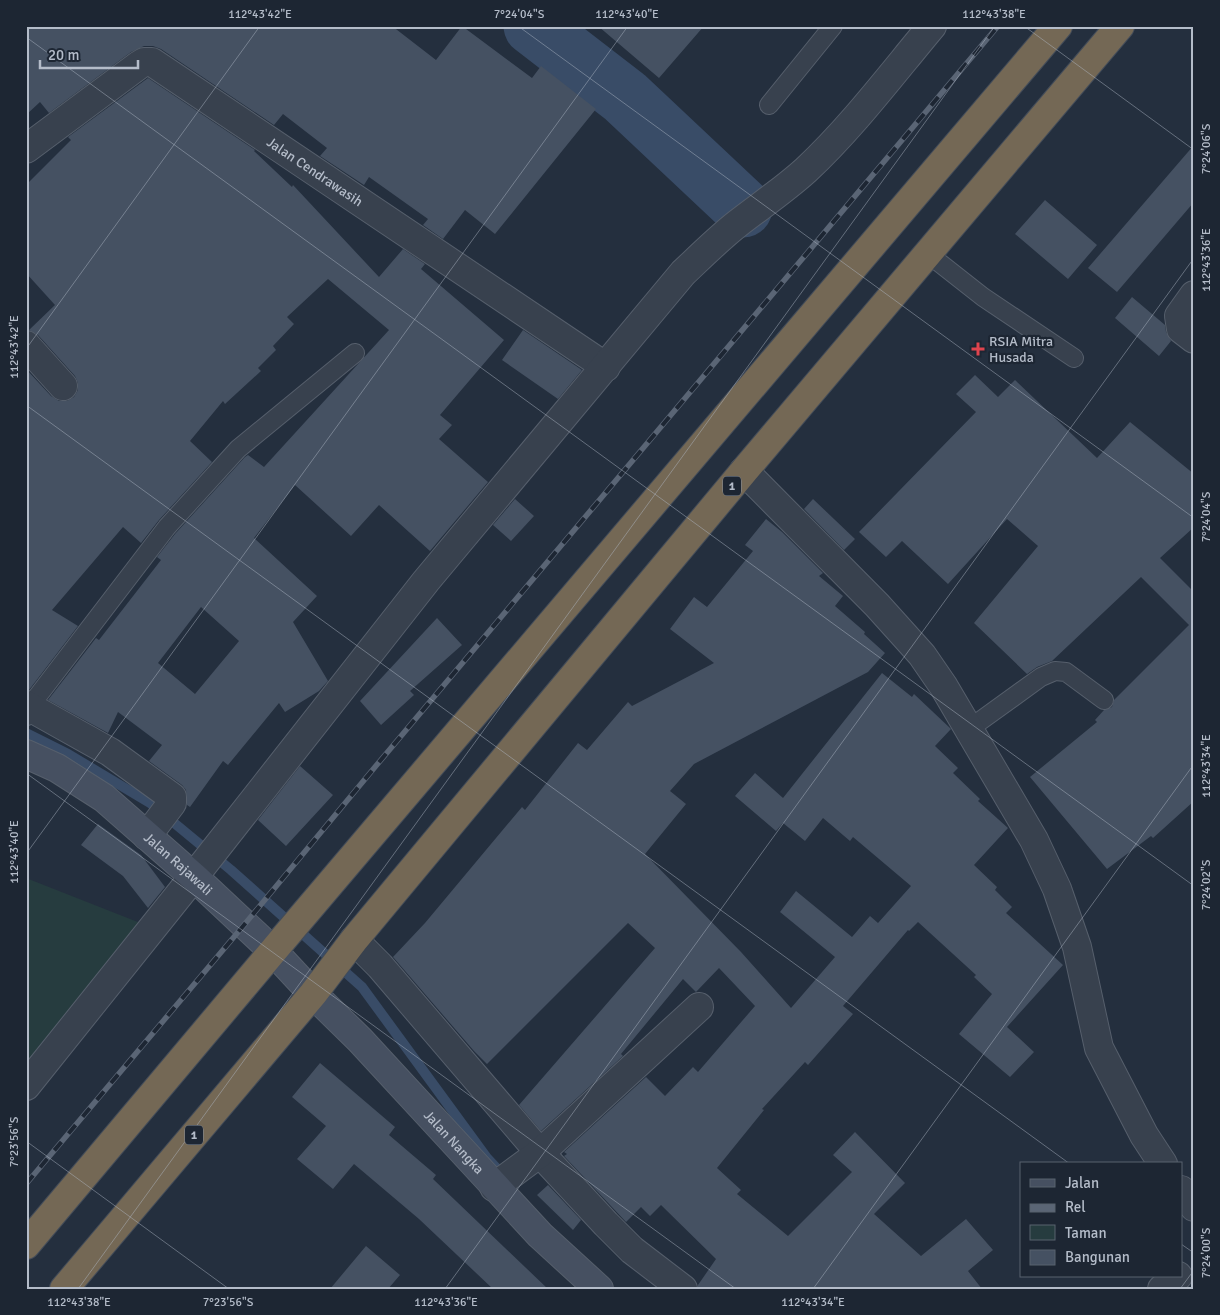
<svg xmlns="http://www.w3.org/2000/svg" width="1220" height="1315" font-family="Signika,sans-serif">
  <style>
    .green { fill: #263c3f }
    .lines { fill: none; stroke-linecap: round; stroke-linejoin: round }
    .stream { stroke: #394c67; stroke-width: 10 }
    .river { stroke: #394c67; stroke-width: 59 }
    .building { fill: #455162; fill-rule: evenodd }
    .lane-casing { stroke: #565f6c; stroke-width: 20 }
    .street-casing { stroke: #565f6c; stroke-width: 30 }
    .secondary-casing { stroke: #565f6c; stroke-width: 30 }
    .highway-casing { stroke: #434c59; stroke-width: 30 }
    .lane { stroke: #38414e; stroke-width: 18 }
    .street { stroke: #38414e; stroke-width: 28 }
    .secondary { stroke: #465061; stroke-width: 28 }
    .highway { stroke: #746855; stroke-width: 28 }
    .rail-casing { stroke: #5a6575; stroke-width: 5.5 }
    .rail { stroke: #1d2633; stroke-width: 4; stroke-dasharray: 11; stroke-linecap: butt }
    .ticks { fill: none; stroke: #b4bcc9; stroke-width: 1; stroke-opacity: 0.45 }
    .health-dot { fill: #e0444e; stroke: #1d2633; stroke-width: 2 }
    .labels { text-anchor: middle; stroke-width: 4.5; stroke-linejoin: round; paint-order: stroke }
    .shield { fill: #1d2633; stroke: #878f9c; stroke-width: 1 }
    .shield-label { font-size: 12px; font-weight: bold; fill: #b4bcc9 }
    .street-label { font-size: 14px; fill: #b4bcc9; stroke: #1d2633 }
    .poi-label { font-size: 14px; fill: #b4bcc9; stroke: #1d2633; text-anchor: start }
    .neatline { fill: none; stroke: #b4bcc9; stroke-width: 2 }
    .ticks-label { font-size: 12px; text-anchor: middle; fill: #b4bcc9 }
  </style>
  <rect width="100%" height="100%" fill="#242f3e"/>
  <path class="green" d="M 26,878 L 153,928 L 26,1079 Z"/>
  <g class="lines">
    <path class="stream" d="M 26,733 L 68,754 L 150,803 L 231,870 L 362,987 L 487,1158 L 501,1173"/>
    <path class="river" d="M 533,26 L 625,97 L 743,208"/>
  </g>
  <path class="building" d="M 26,26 L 392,26 L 436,60 L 462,26 L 532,78 L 541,66 L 596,109 L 495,234 L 465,210 L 443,239 L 423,225 L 428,219 L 369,177 L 364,185 L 320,156 L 327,148 L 283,114 L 274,125 L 161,49 L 153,46 L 144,46 L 131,52 L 49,113 L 40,102 L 26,115 Z
    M 598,26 L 704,26 L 659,78 Z
    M 148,78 L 255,150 L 254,151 L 292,187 L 293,185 L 379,277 L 403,249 L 425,264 L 421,269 L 504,340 L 440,415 L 452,425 L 439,439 L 488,482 L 430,551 L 379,505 L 351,536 L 295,485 L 254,538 L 317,596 L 293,622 L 328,681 L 319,691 L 285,712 L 279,703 L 228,765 L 223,761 L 190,807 L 187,805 L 186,790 L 182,785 L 149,761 L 162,745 L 118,712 L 108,733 L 48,700 L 96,638 L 99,640 L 161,560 L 157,557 L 175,534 L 245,457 L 248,455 L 264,467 L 389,330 L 328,279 L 287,317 L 294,324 L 273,346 L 276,350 L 258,368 L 261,371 L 225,404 L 223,401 L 190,441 L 212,462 L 159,520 L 141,543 L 123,527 L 52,610 L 78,626 L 29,690 L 26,689 L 26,369 L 51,396 L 59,401 L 67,401 L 74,397 L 78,390 L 78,383 L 75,376 L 38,335 L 29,330 L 55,305 L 26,273 L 26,185 L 71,140 L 68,137 ZM 201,607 L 239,641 L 195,694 L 158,663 Z
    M 1194,145 L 1194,202 L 1117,292 L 1088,268 Z
    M 1045,200 L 1097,245 L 1068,279 L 1015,234 Z
    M 1132,297 L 1165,325 L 1166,332 L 1171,341 L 1159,356 L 1115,318 Z
    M 523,330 L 582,370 L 558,399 L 502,360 Z
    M 975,375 L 998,397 L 1015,380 L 1097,458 L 1130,422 L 1194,474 L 1194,527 L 1160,558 L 1194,592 L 1194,801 L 1153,838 L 1151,836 L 1107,869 L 1030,777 L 1097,722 L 1095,720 L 1104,710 L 1112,707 L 1114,700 L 1189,625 L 1141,577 L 1052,661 L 1037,667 L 1027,674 L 974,623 L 1038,546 L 1007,519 L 948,584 L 902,541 L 886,557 L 859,532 L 976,412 L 956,394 Z
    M 515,499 L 534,516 L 511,541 L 493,525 Z
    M 813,499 L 855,539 L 844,550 L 804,509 Z
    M 766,519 L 782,532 L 823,573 L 819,576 L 843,596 L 835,606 L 865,632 L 864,634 L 885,653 L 868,672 L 694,764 L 670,791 L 686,804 L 645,854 L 741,952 L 791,1008 L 835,957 L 780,912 L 796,891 L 852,937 L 870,916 L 878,923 L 911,886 L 853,837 L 850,841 L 823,818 L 805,841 L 783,823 L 776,831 L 735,796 L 755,773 L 783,798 L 882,673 L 912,697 L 914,694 L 950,728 L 951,729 L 935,746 L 958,768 L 953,773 L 980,799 L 978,801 L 1008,828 L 974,865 L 997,887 L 995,890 L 1012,907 L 1006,913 L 1063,965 L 1007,1027 L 1034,1052 L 1010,1077 L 959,1034 L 992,994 L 974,977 L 976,975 L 918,922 L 909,931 L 908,930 L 843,1006 L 853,1014 L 808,1065 L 805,1062 L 762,1109 L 764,1110 L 717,1168 L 741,1190 L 737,1194 L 788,1236 L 852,1172 L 833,1155 L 855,1132 L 905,1183 L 874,1214 L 921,1256 L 966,1219 L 993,1250 L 968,1271 L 982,1289 L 698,1289 L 698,1285 L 716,1259 L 661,1205 L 650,1216 L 641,1207 L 626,1222 L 564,1156 L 567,1154 L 564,1152 L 646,1077 L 665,1096 L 693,1067 L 698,1072 L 755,1006 L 719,968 L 696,992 L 683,979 L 621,1054 L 623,1056 L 541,1131 L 519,1105 L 655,948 L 628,923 L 487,1064 L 474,1051 L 393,957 L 425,923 L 522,807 L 525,810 L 578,743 L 587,750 L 628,702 L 632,706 L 714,663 L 670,629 L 694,597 L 707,607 L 753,551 L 745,545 Z
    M 437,618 L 462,645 L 410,691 L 414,695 L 381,725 L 360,701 Z
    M 300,766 L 333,795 L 286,846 L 258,820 Z
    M 98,824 L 141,855 L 165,887 L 148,908 L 123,876 L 81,845 Z
    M 320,1063 L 395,1127 L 389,1135 L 436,1175 L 433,1179 L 548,1289 L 493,1289 L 419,1219 L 354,1164 L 333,1189 L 297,1159 L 326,1126 L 292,1097 Z
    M 548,1185 L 581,1220 L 573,1230 L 537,1195 Z
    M 366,1246 L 400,1275 L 388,1289 L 330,1289 Z"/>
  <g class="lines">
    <g class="lane-casing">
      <path id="lane" d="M 769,105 L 833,26
        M 927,253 L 983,297 L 1074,358
        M 27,716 L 30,706 L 167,527 L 238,449 L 355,353
        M 969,729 L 1041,677 L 1055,671 L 1066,672 L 1104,700"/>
    </g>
    <g class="street-casing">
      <g id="street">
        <path id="s1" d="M 26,149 L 139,65 L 144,62 L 152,62 L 606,367"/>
        <path d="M 1194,295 L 1179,316 L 1181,329 L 1194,339"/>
        <path d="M 26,345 L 63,386"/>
        <path d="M 744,471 L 877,605 L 922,655 L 944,687 L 1034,840 L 1057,889 L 1077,947 L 1099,1048 L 1144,1135 L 1163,1164"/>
        <path d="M 26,705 L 110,752 L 172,797 L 172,803 L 147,836"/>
        <path d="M 354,940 L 380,966 L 540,1153 L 606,1224 L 632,1250 L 683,1289"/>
        <path d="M 26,1086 L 199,870 L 426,581 L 683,273 C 701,256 718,239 737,224 C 760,206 784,190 806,170 C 852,127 891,75 932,26"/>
        <path d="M 494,1187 L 540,1153 L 699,1007"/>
        <path d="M 1181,1190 L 1194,1207"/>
        <path d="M 1162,1289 L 1178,1276"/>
      </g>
    </g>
    <g class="secondary-casing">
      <g id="secondary">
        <path id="s2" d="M 26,754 L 57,768 L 104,798 L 194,877 L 273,951 L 313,994 L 360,1040 L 540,1235 L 599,1289"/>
      </g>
    </g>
    <g class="highway-casing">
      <path id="highway" d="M 26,1245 L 284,938 L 1058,26
        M 64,1289 L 313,994 L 354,940 L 744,471 L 1120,26"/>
    </g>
    <use href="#lane" class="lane"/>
    <use href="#street" class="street"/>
    <use href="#secondary" class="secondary"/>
    <use href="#highway" class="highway"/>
    <g class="rail-casing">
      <path id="rail" d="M 26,1184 L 244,925 L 375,767 L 998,26"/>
    </g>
    <use href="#rail" class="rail"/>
  </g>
  <path class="ticks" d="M 518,26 L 1194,518M 1024,26 L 1194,150M 26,37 L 1194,886M 26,349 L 260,26M 26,405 L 1070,1164M 26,773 L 736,1289M 26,854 L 628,26M 26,1141 L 229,1289M 1181,1244 L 1194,1253M 78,1289 L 995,26M 445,1289 L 1194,258M 813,1289 L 1194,764M 1180,1289 L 1194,1270"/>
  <path class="health-dot" d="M975.5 341.5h5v5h5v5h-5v5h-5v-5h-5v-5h5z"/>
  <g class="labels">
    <g class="shield">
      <rect x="723" y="476.5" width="18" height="19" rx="4"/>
      <rect x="185" y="1125.5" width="18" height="19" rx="4"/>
    </g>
    <g class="shield-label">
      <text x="732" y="490">1</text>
      <text x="194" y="1139">1</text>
    </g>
    <g class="street-label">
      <text dy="5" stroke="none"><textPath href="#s1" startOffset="351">Jalan Cendrawasih</textPath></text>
      <text dy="5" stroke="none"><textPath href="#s2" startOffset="189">Jalan Rajawali</textPath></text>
      <text dy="5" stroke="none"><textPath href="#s2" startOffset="581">Jalan Nangka</textPath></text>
    </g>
    <g class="poi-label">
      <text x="989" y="346">RSIA Mitra<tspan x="989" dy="16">Husada</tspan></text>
    </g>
  </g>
  <rect width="1220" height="1315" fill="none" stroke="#1d2633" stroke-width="55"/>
  <rect x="1020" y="1162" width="162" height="115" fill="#1d2633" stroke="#59626f"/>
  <rect x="1030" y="1179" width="25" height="8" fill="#465061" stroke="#59626f"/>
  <text x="1065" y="1188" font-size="15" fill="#b4bcc9">Jalan</text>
  <rect x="1030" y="1204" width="25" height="8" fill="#5a6575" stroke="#59626f"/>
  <text x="1065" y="1212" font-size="15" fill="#b4bcc9">Rel</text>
  <rect x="1030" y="1225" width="25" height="15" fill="#263c3f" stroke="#59626f"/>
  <text x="1065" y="1238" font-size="15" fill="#b4bcc9">Taman</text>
  <rect x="1030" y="1250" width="25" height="15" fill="#455162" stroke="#59626f"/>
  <text x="1065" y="1262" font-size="15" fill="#b4bcc9">Bangunan</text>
  <path d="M40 60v8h98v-8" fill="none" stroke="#b4bcc9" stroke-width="2.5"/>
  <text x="48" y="60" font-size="15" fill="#b4bcc9" stroke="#1d2633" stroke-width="4" paint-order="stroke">20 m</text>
  <rect x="28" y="28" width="1164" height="1260" class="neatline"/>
  <g class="ticks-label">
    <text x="260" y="18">112°43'42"E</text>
    <text x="519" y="18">7°24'04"S</text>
    <text x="627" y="18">112°43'40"E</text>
    <text x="994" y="18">112°43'38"E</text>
    <text transform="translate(1206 149) rotate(-90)" y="4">7°24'06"S</text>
    <text transform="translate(1206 260) rotate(-90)" y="4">112°43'36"E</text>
    <text transform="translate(14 347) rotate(-90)" y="4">112°43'42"E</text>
    <text transform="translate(1206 517) rotate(-90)" y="4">7°24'04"S</text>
    <text transform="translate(1206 766) rotate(-90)" y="4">112°43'34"E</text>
    <text transform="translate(14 852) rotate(-90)" y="4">112°43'40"E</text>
    <text transform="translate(1206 885) rotate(-90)" y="4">7°24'02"S</text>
    <text transform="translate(14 1142) rotate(-90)" y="4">7°23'56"S</text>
    <text transform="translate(1206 1253) rotate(-90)" y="4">7°24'00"S</text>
    <text x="79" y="1306">112°43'38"E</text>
    <text x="228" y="1306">7°23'56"S</text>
    <text x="446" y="1306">112°43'36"E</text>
    <text x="813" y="1306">112°43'34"E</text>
  </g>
</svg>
